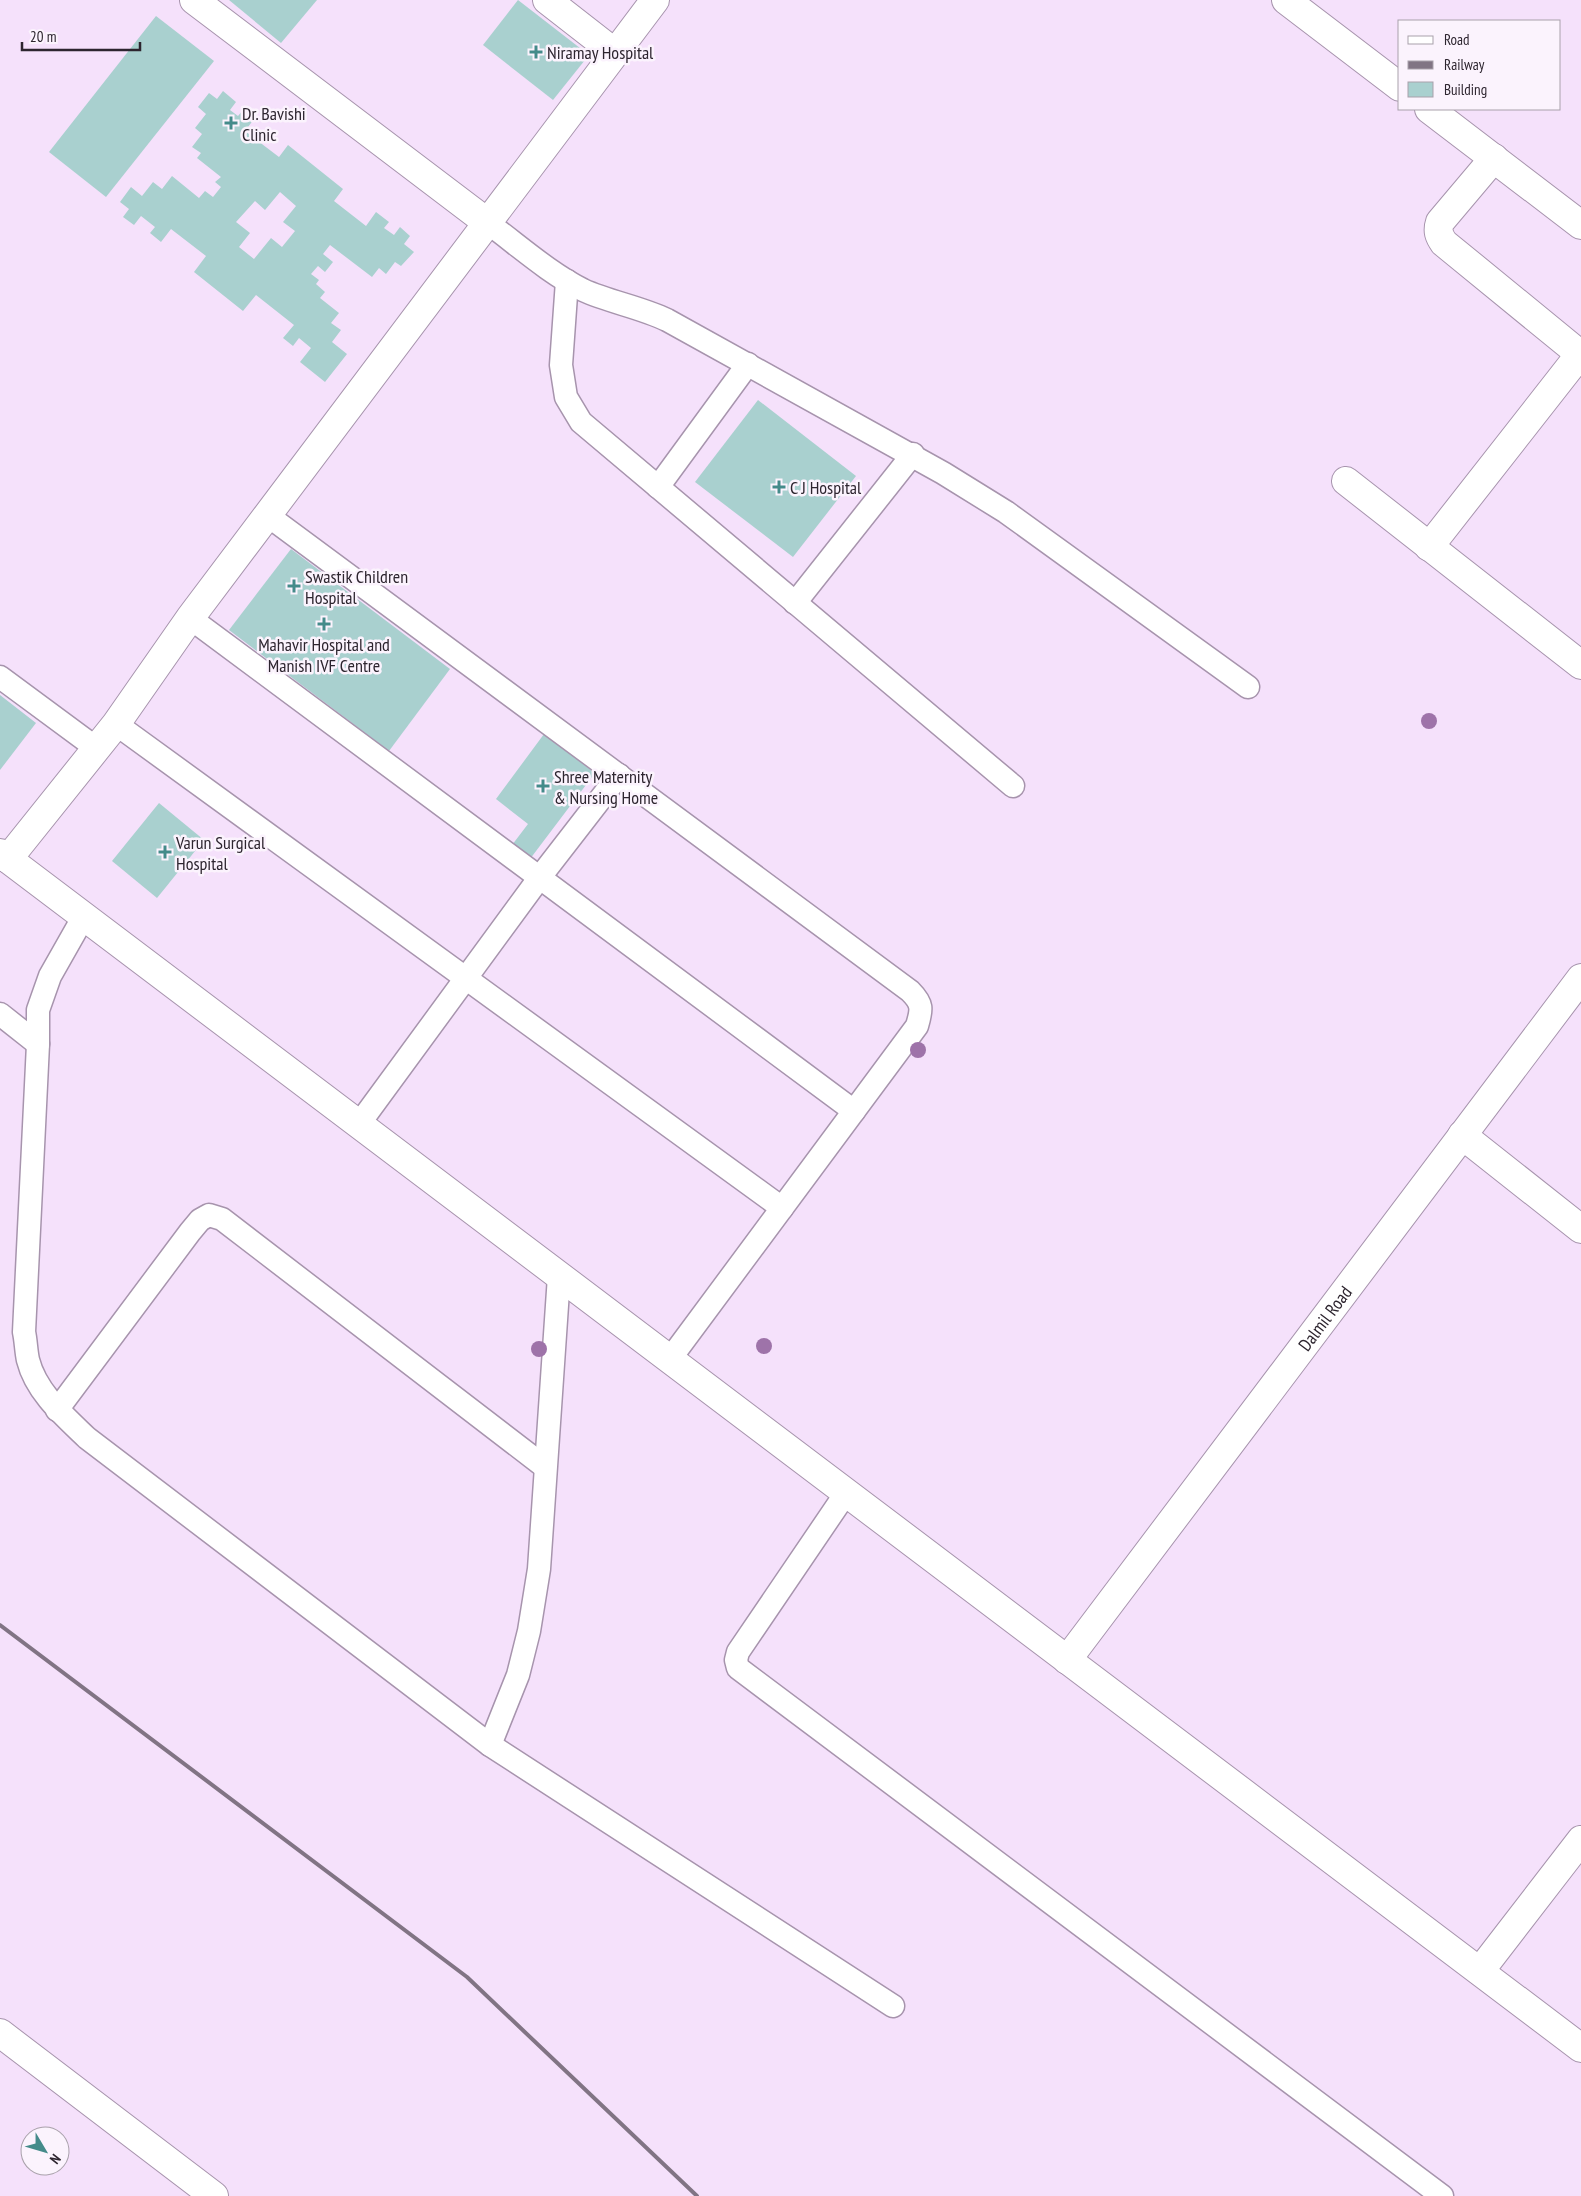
<svg xmlns="http://www.w3.org/2000/svg" width="1581" height="2196" font-family="'PT Sans Narrow',sans-serif">
  <style>
    .building { fill: #a9d0cf; fill-rule: evenodd }
    .lines { fill: none; stroke-linecap: round; stroke-linejoin: round }
    .lane-casing { stroke: #a794ad; stroke-width: 25 }
    .street-casing { stroke: #a794ad; stroke-width: 30 }
    .secondary-casing { stroke: #a794ad; stroke-width: 30 }
    .lane { stroke: #fff; stroke-width: 22 }
    .street { stroke: #fff; stroke-width: 28 }
    .secondary { stroke: #fff; stroke-width: 28 }
    .rail { stroke: #817484; stroke-width: 4 }
    .tree { fill: #9e73a9 }
    .poi-dot { fill: #448b8a; stroke: #fbf3fd; stroke-width: 2 }
    .labels { text-anchor: middle; dominant-baseline: central; stroke-width: 5; stroke-linejoin: round; paint-order: stroke }
    .poi-label { font-size: 18px; fill: #2d252f; stroke: #fbf3fd; text-anchor: start }
    .street-label { font-size: 18px; fill: #2d252f; stroke: #fbf3fd }
  </style>
  <rect width="100%" height="100%" fill="#f5e1fb"/>
  <!-- building -->
  <g class="building">
    <polygon points="229,0 317,0 281,43"/>
    <polygon points="518,0 589,55 553,100 483,45"/>
    <polygon points="156,16 214,61 106,197 49,152"/>
    <path d="M223 91 236 102 230 110 238 116 243 110 254 119 245 131 279 157 288 145 343 189 334 201 366 226 376 212 389 222 384 228 394 235 400 227 410 236 404 244 414 252 401 266 395 262 386 274 379 268 372 277 330 245 323 254 333 262 325 272 318 266 311 274 319 280 316 284 325 292 320 298 339 313 331 323 341 330 332 342 347 354 325 382 300 362 311 348 299 338 293 346 283 338 294 325 256 295 243 311 194 272 206 256 171 229 161 242 150 233 155 227 141 216 134 225 123 217 129 209 120 202 131 187 142 196 153 182 162 189 172 176 199 198 205 191 213 197 221 187 215 182 221 177 197 158 201 153 192 147 202 134 195 128 206 114 198 107 209 93 217 99ZM280 192 296 206 283 222 295 231 282 247 271 238 254 259 239 247 250 233 236 222 255 201 265 210Z"/>
    <polygon points="758,400 856,476 793,557 695,482"/>
    <polygon points="291,549 450,669 389,751 229,630"/>
    <polygon points="0,695 36,723 0,770"/>
    <polygon points="544,734 595,773 530,859 512,845 528,824 496,799"/>
    <polygon points="159,803 204,840 157,898 112,861"/>
  </g>
  <g class="lines">
    <defs>
      <g id="lane">
        <path d="M488 223C518 245 549 273 583 290 609 302 640 307 667 320L943 473 1006 512 1248 687"/>
        <polyline points="567,281 561,365 566,397 581,422 1013,786"/>
        <polyline points="658,487 748,364"/>
        <path d="M267 515 910 991C923 1004 922 1009 917 1026L670 1359"/>
        <polyline points="795,603 913,454"/>
        <polyline points="190,618 854,1111"/>
        <polyline points="0,677 96,748"/>
        <polyline points="116,724 782,1208"/>
        <path d="M84 916 50 976 38 1010V1044L24 1332C26 1341 26 1351 28 1360 36 1392 64 1416 87 1438L490 1745 893 2006"/>
        <polyline points="0,1014 38,1044"/>
        <polyline points="359,1124 540,877 619,775"/>
        <polyline points="57,1410 190,1232 200,1220 209,1215 222,1219 545,1467"/>
        <polyline points="846,1493 738,1652 736,1660 738,1668 1442,2196"/>
        <polyline points="490,1745 518,1675 529,1631 539,1569 559,1276"/>
      </g>
      <g id="street">
        <polyline points="194,0 488,223"/>
        <polyline points="547,0 615,53"/>
        <polyline points="1286,0 1400,87"/>
        <polyline points="1429,109 1581,225"/>
        <path d="M1494 158 1440 222C1437 231 1439 236 1444 243L1581 355"/>
        <polyline points="1346,481 1581,665"/>
        <polyline points="1429,547 1581,353"/>
        <polyline points="1462,1135 1581,1229"/>
        <polyline points="1480,1971 1581,1840"/>
      </g>
      <g id="secondary">
        <polyline points="0,853 1581,2048"/>
        <polyline points="8,859 116,724 190,618 655,0"/>
        <path id="s1" d="M1067 1660 1581 978"/>
        <polyline points="0,2033 214,2196"/>
      </g>
    </defs>
    <!-- lane casing -->
    <use href="#lane" class="lane-casing"/>
    <!-- street casing -->
    <use href="#street" class="street-casing"/>
    <!-- secondary casing -->
    <use href="#secondary" class="secondary-casing"/>
    <!-- lane -->
    <use href="#lane" class="lane"/>
    <!-- street -->
    <use href="#street" class="street"/>
    <!-- secondary -->
    <use href="#secondary" class="secondary"/>
    <!-- rail -->
    <polyline class="rail" points="0,1625 467,1977 697,2196"/>
  </g>
  <!-- trees -->
  <g class="tree">
    <circle cx="1429" cy="721" r="8"/>
    <circle cx="918" cy="1050" r="8"/>
    <circle cx="764" cy="1346" r="8"/>
    <circle cx="539" cy="1349" r="8"/>
  </g>
  <!-- markers -->
  <g class="poi-dot">
    <path d="M533.5 44.5h5v5h5v5h-5v5h-5v-5h-5v-5h5z"/>
    <path d="M228.5 115.5h5v5h5v5h-5v5h-5v-5h-5v-5h5z"/>
    <path d="M776.5 479.5h5v5h5v5h-5v5h-5v-5h-5v-5h5z"/>
    <path d="M291.5 578.5h5v5h5v5h-5v5h-5v-5h-5v-5h5z"/>
    <path d="M321.5 616.5h5v5h5v5h-5v5h-5v-5h-5v-5h5z"/>
    <path d="M540.5 778.5h5v5h5v5h-5v5h-5v-5h-5v-5h5z"/>
    <path d="M162.5 844.5h5v5h5v5h-5v5h-5v-5h-5v-5h5z"/>
  </g>
  <g class="labels">
    <!-- poi labels -->
    <g class="poi-label">
      <text x="547" y="52">Niramay Hospital</text>
      <text x="242" y="113">Dr. Bavishi<tspan x="242" dy="21">Clinic</tspan></text>
      <text x="790" y="487">C J Hospital</text>
      <text x="305" y="576">Swastik Children<tspan x="305" dy="21">Hospital</tspan></text>
      <text x="324" y="644" text-anchor="middle">Mahavir Hospital and<tspan x="324" dy="21">Manish IVF Centre</tspan></text>
      <text x="554" y="776">Shree Maternity<tspan x="554" dy="21">&amp; Nursing Home</tspan></text>
      <text x="176" y="842">Varun Surgical<tspan x="176" dy="21">Hospital</tspan></text>
    </g>
    <!-- street labels -->
    <g class="street-label">
      <text stroke="none"><textPath href="#s1" startOffset="428">Dalmil Road</textPath></text>
    </g>
  </g>
  <!-- legend -->
  <rect x="1398" y="20" width="162" height="90" fill="#fbf3fd" stroke="#a9a1ab"/>
  <rect x="1408" y="36" width="25" height="8" fill="#ffffff" stroke="#a9a1ab"/>
  <text x="1444" y="45" font-size="15" fill="#2d252f">Road</text>
  <rect x="1408" y="61" width="25" height="8" fill="#817484" stroke="#a9a1ab"/>
  <text x="1444" y="70" font-size="15" fill="#2d252f">Railway</text>
  <rect x="1408" y="82" width="25" height="15" fill="#a9d0cf" stroke="#a9a1ab"/>
  <text x="1444" y="95" font-size="15" fill="#2d252f">Building</text>
  <!-- north arrow -->
  <g transform="translate(45 2151) rotate(128)"><circle r="24" fill="#fbf3fd" stroke="#a9a1ab"/>
  <path d="M0-4L9 19L0 12L-9 19Z" fill="#448b8a"/>
  <text y="-8" font-size="14" font-weight="bold" text-anchor="middle" fill="#2d252f">N</text>
  </g>
  <!-- scale -->
  <path d="M22 42v8h118v-8" fill="none" stroke="#2d252f" stroke-width="2.5"/>
  <text x="30" y="42" font-size="15" fill="#2d252f" stroke="#fbf3fd" stroke-width="4" paint-order="stroke">20 m</text>
</svg>
